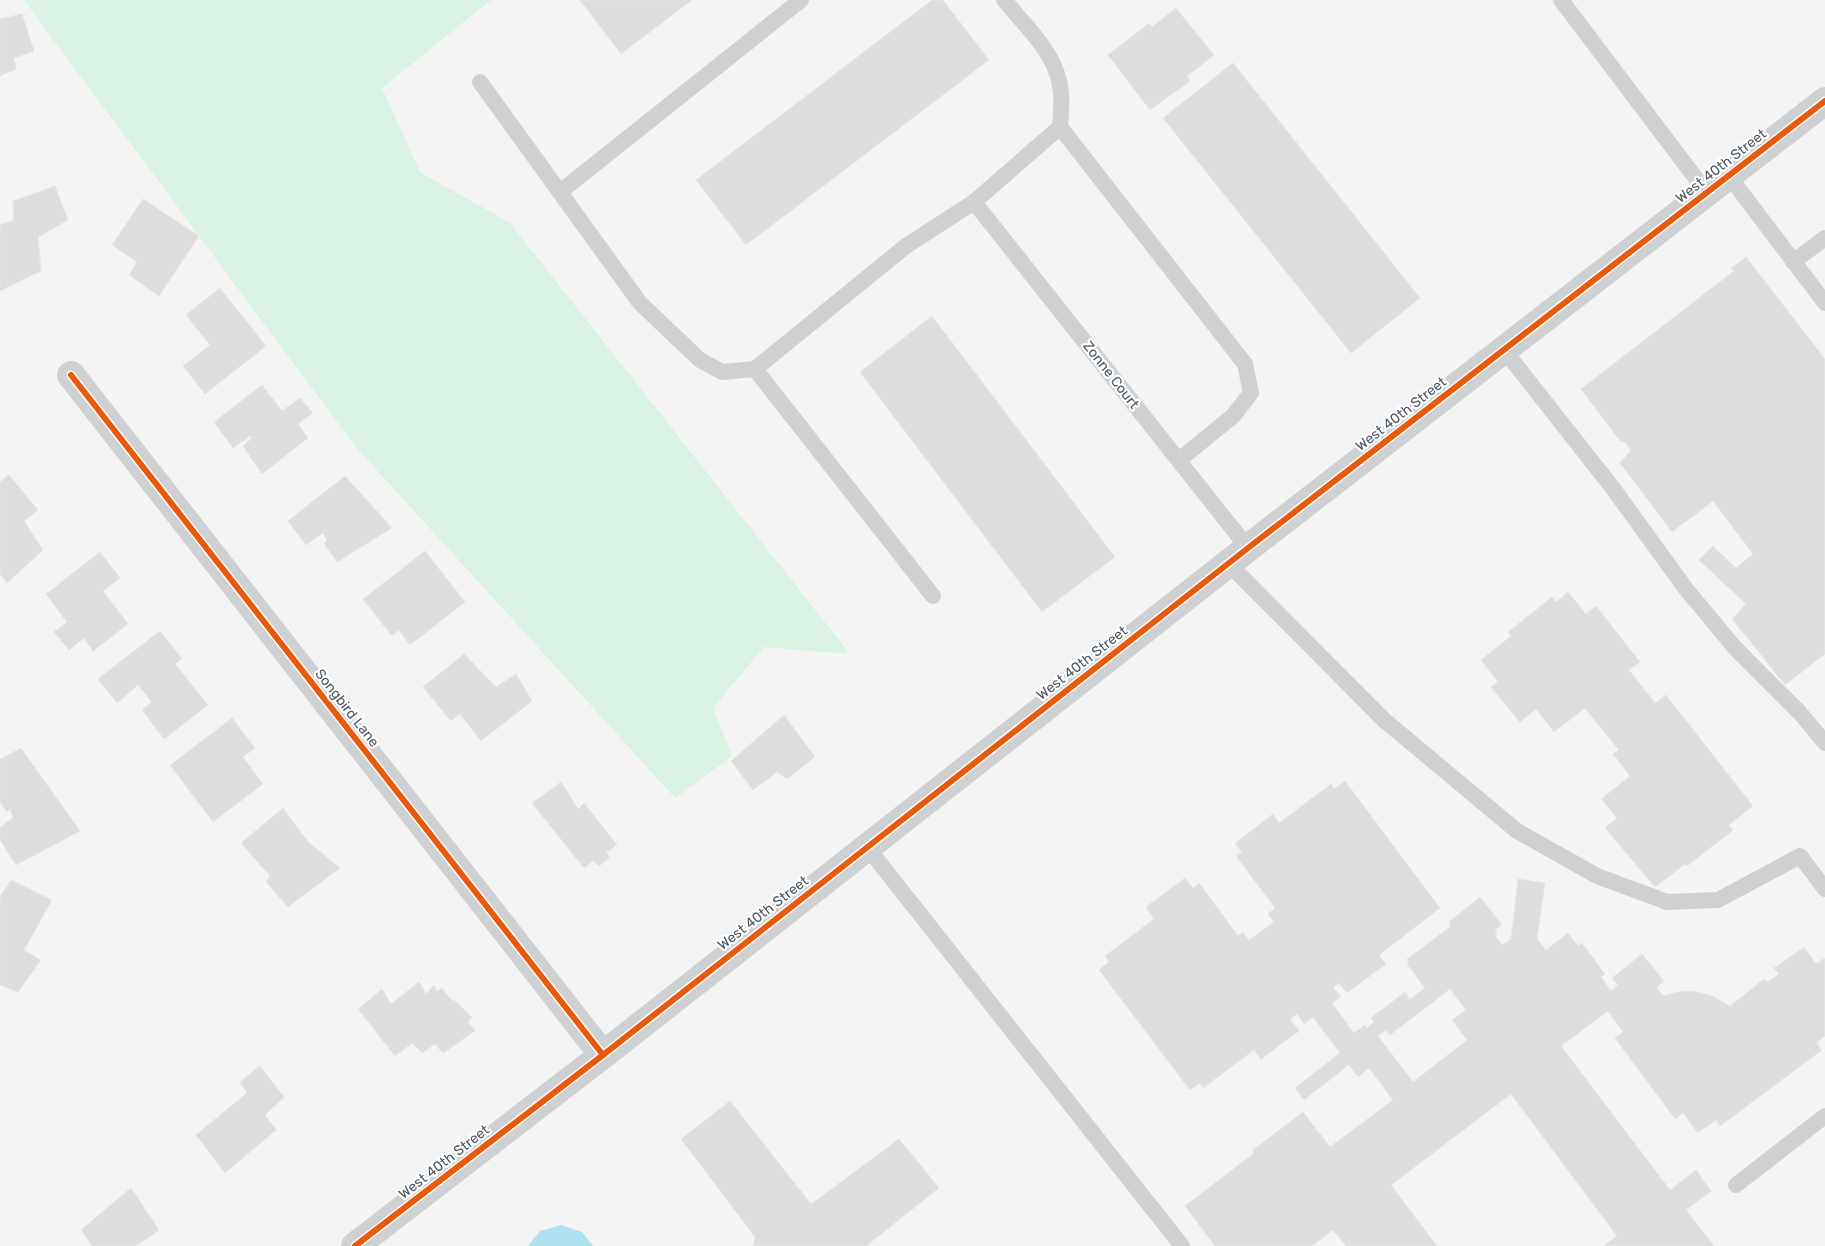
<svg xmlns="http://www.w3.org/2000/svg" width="1825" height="1246" font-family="Rubik,sans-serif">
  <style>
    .green { fill: #d9f2e3 }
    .water { fill: #aee2f0 }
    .building { fill: #ddddde; stroke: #e5e6e7; fill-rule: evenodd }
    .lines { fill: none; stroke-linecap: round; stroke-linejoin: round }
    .service { stroke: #ced0d2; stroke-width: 16 }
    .minor { stroke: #ced0d2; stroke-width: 28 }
    .tertiary { stroke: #ced0d2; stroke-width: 28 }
    .cycleway-casing { stroke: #fff; stroke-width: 9 }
    .cycleway { stroke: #e8590c; stroke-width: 6 }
    .labels { text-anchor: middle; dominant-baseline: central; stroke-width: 4.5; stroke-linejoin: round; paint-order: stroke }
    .street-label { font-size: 14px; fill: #4a5661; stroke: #fff }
  </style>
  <rect width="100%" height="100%" fill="#f4f4f4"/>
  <!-- green -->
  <polygon class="green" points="24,0 491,0 382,88 420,172 510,223 850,654 764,647 713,708 732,756 675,798 354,445"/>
  <!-- water -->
  <polygon class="water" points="561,1225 582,1232 593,1246 528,1246 540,1231"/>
  <!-- building -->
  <g class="building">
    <polygon points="580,0 692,0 621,54"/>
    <polygon points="932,0 943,0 989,60 746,245 696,180"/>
    <polygon points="1176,8 1214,55 1187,76 1190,81 1150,110 1108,55 1149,23 1152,27"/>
    <polygon points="22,14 34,51 14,58 16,69 0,76 0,19"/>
    <polygon points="1233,63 1420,298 1351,353 1163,118"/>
    <polygon points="55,186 68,220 38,237 41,271 0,291 0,225 14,220 13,201"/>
    <polygon points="143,199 199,236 159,296 129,275 137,262 112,245"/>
    <polygon points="1746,257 1825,359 1825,654 1785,685 1732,619 1746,604 1699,560 1713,546 1736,568 1753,554 1713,501 1672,532 1620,463 1631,450 1624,441 1621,442 1581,389 1734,271 1731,268"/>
    <polygon points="220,288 266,346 205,394 183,366 210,345 186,315"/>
    <polygon points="932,316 1115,557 1042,612 860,372"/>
    <polygon points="262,385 282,411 300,398 313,413 298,424 308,438 262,474 243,446 252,438 250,436 233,448 214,422"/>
    <polygon points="9,475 38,510 24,521 43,550 7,583 0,574 0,482"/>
    <polygon points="345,476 392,528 337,562 324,543 327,540 323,533 306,545 288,521"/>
    <polygon points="425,551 465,602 410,645 399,630 392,636 363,599"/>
    <polygon points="100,552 120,578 103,591 128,624 93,651 84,638 69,650 54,632 67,622 46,594"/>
    <polygon points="1568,592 1586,614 1596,606 1640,662 1629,670 1655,703 1666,695 1753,806 1729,825 1733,830 1687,866 1685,864 1655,887 1605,828 1617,818 1601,799 1630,776 1613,754 1619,750 1585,708 1554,732 1536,709 1520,722 1491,687 1498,682 1481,660 1511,636 1508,632 1552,597 1556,602"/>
    <polygon points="160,631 182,659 175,664 208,705 164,739 142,710 152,702 138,685 117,703 98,679"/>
    <polygon points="464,654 496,687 516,674 532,701 481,741 460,714 451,721 423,687"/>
    <polygon points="784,715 815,757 787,779 777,772 753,790 731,761"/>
    <polygon points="232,718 255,748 243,757 263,784 213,822 170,765"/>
    <polygon points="21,748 80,831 16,865 0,840 0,827 13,818 10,809 7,812 0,802 0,759"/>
    <path d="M1345 781 1440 908 1379 955 1386 964 1347 993 1339 983 1333 987 1341 997 1332 1003 1354 1033 1365 1025 1367 1028 1374 1022 1371 1018 1405 992 1410 999 1425 988 1407 964 1409 962 1407 959 1450 927 1449 922 1480 897 1502 925 1496 929V937L1502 945 1511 939 1518 879 1545 883 1537 939 1546 950 1568 933 1578 946 1582 943 1605 974 1601 977 1611 991 1618 985 1612 978 1642 954 1664 981 1656 987 1663 996 1677 992 1693 991 1712 996 1730 1006 1764 979 1768 982 1779 974 1774 968 1804 947 1816 964 1825 958V1036L1816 1043 1822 1050 1720 1126 1716 1120 1698 1133 1683 1113 1675 1119 1615 1038 1623 1032 1608 1011 1561 1046 1670 1190 1696 1170 1711 1191 1686 1210 1714 1246H1603L1617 1236 1511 1094 1391 1185 1437 1246H1346L1333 1230 1312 1246H1215L1185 1206 1253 1154V1150L1303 1112 1330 1147 1393 1100 1369 1068 1358 1077 1349 1065 1304 1100 1295 1088 1340 1053 1313 1017 1304 1024 1297 1014 1290 1019 1299 1031 1261 1059 1254 1050 1203 1088 1200 1083 1190 1090 1099 970 1109 962 1105 956 1154 919 1146 907 1185 878 1193 888 1199 883 1238 936 1243 932 1249 940 1274 922 1268 914 1275 908 1236 856 1242 852 1235 843 1273 814 1279 823 1331 784 1334 789ZM1450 989 1466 1010 1452 1020 1467 1040 1413 1082 1378 1036 1386 1030 1390 1035Z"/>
    <polygon points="561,782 578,809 584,803 617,845 606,852 610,858 599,866 593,861 584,868 532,803"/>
    <polygon points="283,808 308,842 340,868 288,907 266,882 270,876 241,843"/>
    <polygon points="11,880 52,900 24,950 41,960 18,992 0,985 0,897"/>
    <polygon points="419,982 426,994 434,985 437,991 442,988 451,1000 454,1000 472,1017 468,1022 475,1031 443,1053 435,1044 422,1053 412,1043 395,1056 358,1009 382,989 391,1004"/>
    <polygon points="260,1066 284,1097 265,1115 276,1130 225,1173 196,1135 247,1093 240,1082"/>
    <polygon points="730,1101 811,1204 899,1139 939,1188 866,1246 753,1246 755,1237 681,1139"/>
    <polygon points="131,1188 159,1230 136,1246 92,1246 81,1230"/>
  </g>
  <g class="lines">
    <!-- service -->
    <g class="service">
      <polyline points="1561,0 1707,193"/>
      <path d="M480 82 640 303 700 360 722 372 755 369 906 246 974 202 1060 127C1061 111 1063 93 1058 77 1050 48 1023 23 1004 0"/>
      <polyline points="1060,127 1245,364 1251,393 1233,416 1179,460"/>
      <polyline points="1729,176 1825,303"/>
      <polyline points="560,192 801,0"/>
      <polyline points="974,202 1248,548"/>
      <polyline points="1793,262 1825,238"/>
      <polyline points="1504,350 1612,487 1686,589 1736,649 1800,713 1825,743"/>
      <polyline points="755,369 933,596"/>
      <polyline points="1229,564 1384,720 1517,831 1597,876 1667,902 1718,900 1800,856 1825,889"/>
      <polyline points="867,847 1182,1246"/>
      <polyline points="1736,1185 1825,1116"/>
    </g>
    <!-- minor -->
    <polyline class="minor" points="71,375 603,1055"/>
    <!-- tertiary -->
    <polyline class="tertiary" points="355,1246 603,1055 1248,548 1825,101"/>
    <defs>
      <g id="cycleway">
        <polyline points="71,375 603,1055"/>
        <polyline points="355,1246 603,1055 1248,548 1825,101"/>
      </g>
    </defs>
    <!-- cycleway casing -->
    <use href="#cycleway" class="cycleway-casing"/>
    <!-- cycleway -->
    <use href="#cycleway" class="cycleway"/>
  </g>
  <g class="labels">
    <!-- street labels -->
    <g class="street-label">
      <text transform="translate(1721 166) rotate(-38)">West 40th Street</text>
      <text transform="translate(1111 375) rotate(52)">Zonne Court</text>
      <text transform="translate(1401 414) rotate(-38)">West 40th Street</text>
      <text transform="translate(1082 663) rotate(-38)">West 40th Street</text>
      <text transform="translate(347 708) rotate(52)">Songbird Lane</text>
      <text transform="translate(763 913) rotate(-38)">West 40th Street</text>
      <text transform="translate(444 1162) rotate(-38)">West 40th Street</text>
    </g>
  </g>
</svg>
